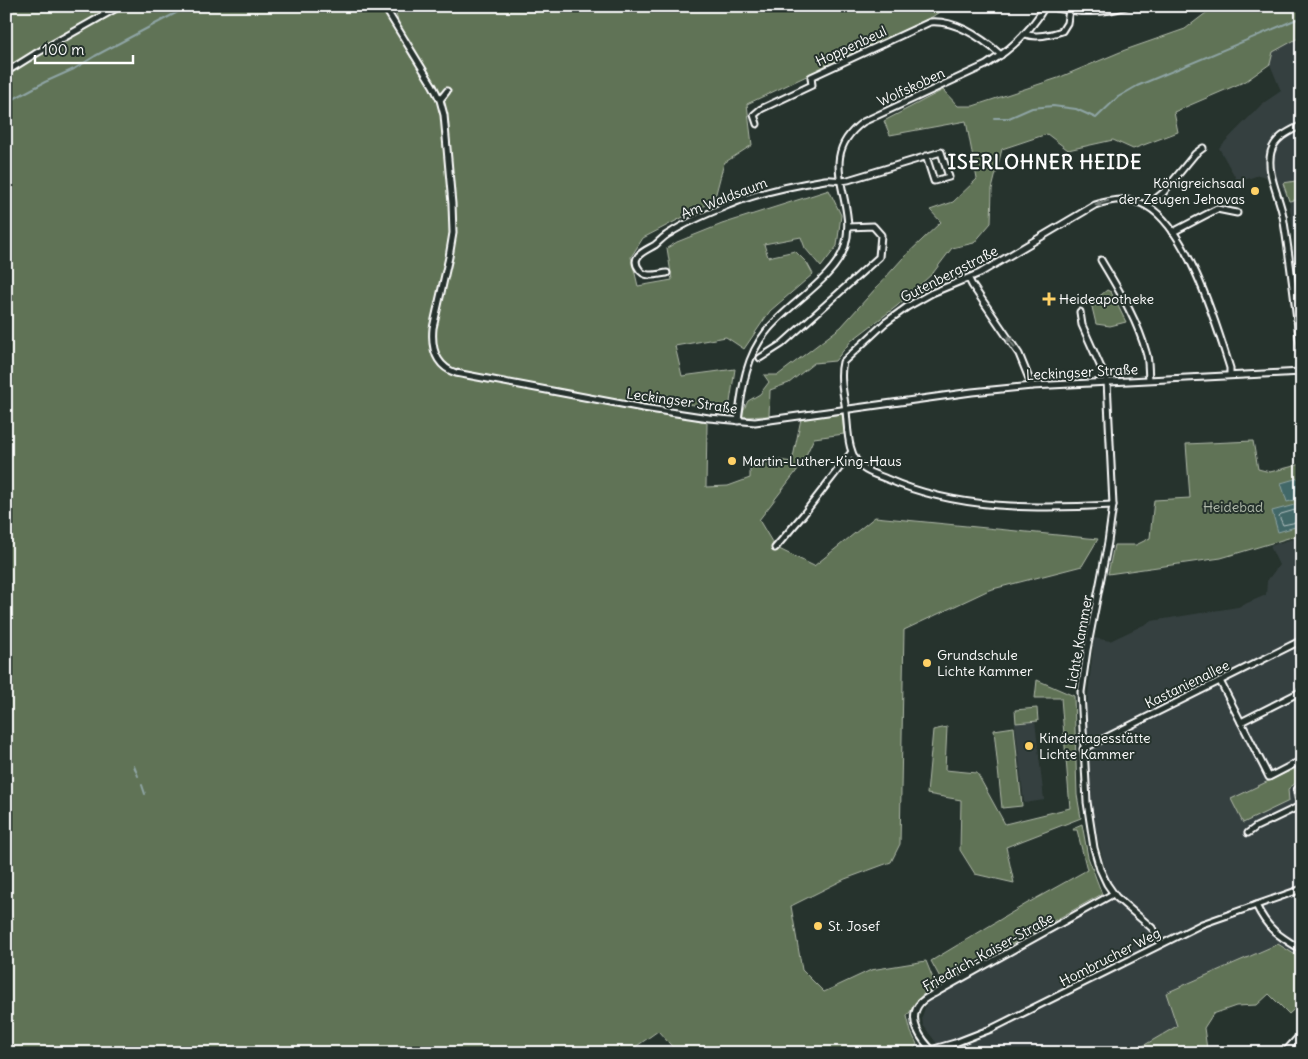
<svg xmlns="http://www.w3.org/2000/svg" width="1308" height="1059" font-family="Delius,sans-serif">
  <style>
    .built { fill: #364141 }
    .green { fill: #607356; stroke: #b0b9aa }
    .water { fill: #426767; stroke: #8ea4a4 }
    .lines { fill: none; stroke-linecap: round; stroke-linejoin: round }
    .shore { stroke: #b3c2c2; stroke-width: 1 }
    .stream { stroke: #8ea4a4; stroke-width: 2 }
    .street-casing { stroke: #fff; stroke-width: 9 }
    .street { stroke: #26332d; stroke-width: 5 }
    .oneway { fill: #727a76 }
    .poi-dot { fill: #ffd166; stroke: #26332d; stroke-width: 2 }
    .labels { text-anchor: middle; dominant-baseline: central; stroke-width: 4; stroke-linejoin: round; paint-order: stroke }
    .street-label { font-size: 14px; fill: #fff; stroke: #26332d }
    .poi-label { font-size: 14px; fill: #fff; stroke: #26332d; text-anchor: start }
    .park-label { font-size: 14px; fill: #b0b9aa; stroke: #26332d }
    .district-label { font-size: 19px; font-weight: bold; letter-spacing: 1px; fill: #fff; stroke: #26332d }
  </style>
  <rect width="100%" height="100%" fill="#26332d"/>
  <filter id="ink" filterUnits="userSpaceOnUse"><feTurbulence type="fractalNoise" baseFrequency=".02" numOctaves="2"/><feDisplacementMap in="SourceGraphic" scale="10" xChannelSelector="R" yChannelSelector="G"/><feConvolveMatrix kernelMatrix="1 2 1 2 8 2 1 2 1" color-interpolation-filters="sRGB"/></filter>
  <g filter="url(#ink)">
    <!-- built -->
    <g class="built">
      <polygon points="1302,36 1302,299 1289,201 1278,181 1259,175 1238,182 1219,148 1262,104 1281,91 1270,64 1273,52"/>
      <polygon points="1302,536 1302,959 1278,944 1166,993 1177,1026 1131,1053 944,1053 923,1025 922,1017 927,1002 939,988 1018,944 1091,910 1116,889 1108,879 1088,802 1088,755 1085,725 1094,638 1110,641 1152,621 1238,607 1266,595 1267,581 1279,565 1270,546"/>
      <polygon points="1035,721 1044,800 1024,803 1015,723"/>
    </g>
    <!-- green -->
    <g class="green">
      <polygon points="6,6 381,6 411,58 393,6 948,6 932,17 747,104 752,145 724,163 714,201 643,238 631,257 638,286 672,280 667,248 677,242 722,224 829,190 841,215 837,246 821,267 805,248 801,237 764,244 768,257 795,251 807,263 813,274 770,311 744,349 726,337 675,346 682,376 735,369 729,409 653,400 654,407 707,423 706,487 728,486 750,478 750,467 763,465 766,458 792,462 801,419 842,413 844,434 814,438 802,464 759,520 775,547 814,566 875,517 1098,539 1082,566 989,590 904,630 900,844 891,862 845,879 791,906 802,970 824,992 871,970 926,961 936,986 921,996 907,1016 911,1032 917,1044 911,1053 678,1053 658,1031 627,1053 6,1053"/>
      <polygon points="1215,6 1302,6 1302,36 1273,52 1270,64 1246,81 1174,112 1178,132 1133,149 1113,140 1068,150 1047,134 1002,149 992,189 991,223 974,243 952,248 933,273 897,306 851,341 835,361 814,363 789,383 770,390 769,416 740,417 748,401 760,394 769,382 764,375 778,375 841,327 903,258 941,222 930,210 953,202 977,179 966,121 890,135 884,121 943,90 958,106 973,106 1058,78 1125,50 1185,29"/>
      <polygon points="1302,180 1302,199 1289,201 1283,183"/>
      <polygon points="1107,290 1111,292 1126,322 1110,326 1096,324 1091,303"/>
      <polygon points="1253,441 1258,469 1270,472 1302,464 1302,534 1221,558 1108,574 1114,545 1136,545 1150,538 1154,500 1190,498 1186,444"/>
      <polygon points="1037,680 1074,696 1077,795 1081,818 1006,847 1014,883 975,874 960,850 961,800 927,794 933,730 947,727 945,770 977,773 1005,824 1070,808 1061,698 1035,698"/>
      <polygon points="1037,708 1038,721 1016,723 1015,710"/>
      <polygon points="1014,727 1022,806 1002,808 994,730"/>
      <polygon points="1302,765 1302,778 1288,789 1289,801 1243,823 1231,799"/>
      <polygon points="1082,824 1088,857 1102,894 943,983 931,961 1026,904 1087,870 1077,830 1073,830 1075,827"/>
      <polygon points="1278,944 1302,959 1302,1002 1289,1014 1269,994 1257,1005 1236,1006 1213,1014 1204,1028 1207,1049 1204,1053 1131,1053 1177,1026 1166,993"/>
    </g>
    <!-- water -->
    <g class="water">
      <polygon points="1302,477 1302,498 1287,502 1281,483"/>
      <polygon points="1302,503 1302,525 1278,532 1272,511"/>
    </g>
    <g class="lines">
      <!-- shore -->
      <polyline class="shore" points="1302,508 1281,514 1279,516 1283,525 1302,521"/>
      <!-- stream -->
      <g class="stream">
        <polyline points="6,103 45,82 74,69 95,56 189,6"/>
        <polyline points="994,118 1009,118 1032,108 1053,106 1076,109 1096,118 1118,97 1137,86 1302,17"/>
        <polyline points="134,766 138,776"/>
        <polyline points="142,785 145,794"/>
      </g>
      <defs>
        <g id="street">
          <path d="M384 6 433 86 440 100 444 115 452 204 453 233 449 257 433 328C431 349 436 366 456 373L643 408 709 418 755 422 972 392 1032 386 1302 372"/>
          <path d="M1048 6C1073 12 1101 15 1126 6"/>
          <path d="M1025 34C1035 38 1051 35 1062 31L1067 23 1069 10"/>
          <polyline points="6,72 35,54 120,6"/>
          <polyline points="440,100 447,91"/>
          <path d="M757 124 754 115 761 109 812 85 811 77 930 22C956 20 983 39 1001 55"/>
          <path d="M1302 125C1290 131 1275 137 1271 152 1266 173 1279 195 1283 216 1291 264 1296 313 1302 361"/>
          <polyline points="1147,206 1163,193 1195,154 1203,148"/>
          <polyline points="1173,232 1217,209 1237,213"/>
          <path d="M1101 260C1118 289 1137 319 1146 352 1149 360 1148 370 1149 379"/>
          <path d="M667 273C658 274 645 279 639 269 629 256 647 250 655 245 660 241 664 236 670 233 690 220 714 211 736 202 764 191 795 185 825 180 833 179 840 182 848 180L941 152 949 177 934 181 926 156"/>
          <polyline points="969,279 972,285 1019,354 1032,386"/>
          <polyline points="1080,312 1082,325 1107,381 1113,505 1108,542 1087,650 1081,692 1087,802 1094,848 1100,869 1107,884 1116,897 1152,928 1161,944"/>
          <polyline points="760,358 782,344 879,257 881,235 873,226 848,227"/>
          <path d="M738 421C742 390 745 358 766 332 787 304 835 279 845 246 859 200 813 159 863 122L986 65C1010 50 1031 32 1045 6"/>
          <path d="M1113 505C1037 509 957 510 887 479 880 476 869 473 863 468 847 456 848 429 846 411 844 395 839 378 843 362L885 323 907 307 932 293 980 273 1095 205C1113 199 1129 197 1147 206 1188 229 1216 324 1230 368V375"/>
          <polyline points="775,548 803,515 851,453"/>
          <polyline points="1220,681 1269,777 1302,760"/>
          <polyline points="1241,722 1302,691"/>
          <polyline points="1083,749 1302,640"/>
          <polyline points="1302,785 1297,790 1298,797 1302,800"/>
          <polyline points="1248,833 1256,827 1302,805"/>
          <path d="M1256 905C1268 930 1279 936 1302 950"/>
          <polyline points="920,1053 955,1043 991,1029 1202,924 1302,889"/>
          <path d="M935 1053C922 1041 905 1019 921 1002 925 998 932 995 937 992L1113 894"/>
          <polyline points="1284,1053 1302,1033"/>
        </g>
      </defs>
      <!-- street casing -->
      <use href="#street" class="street-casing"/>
      <!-- street -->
      <use href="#street" class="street"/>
    </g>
    <!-- one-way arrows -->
    <defs><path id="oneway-solid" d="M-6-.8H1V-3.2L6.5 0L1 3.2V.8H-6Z" transform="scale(1.25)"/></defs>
    <g class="oneway">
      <use href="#oneway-solid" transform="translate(1102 203) rotate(161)"/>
      <use href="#oneway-solid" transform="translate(1011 342) rotate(-125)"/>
    </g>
  </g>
  <!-- markers -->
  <g class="poi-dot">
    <circle cx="1255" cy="191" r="5"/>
    <path d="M1046.5 291.5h5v5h5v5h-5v5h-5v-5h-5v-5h5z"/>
    <circle cx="732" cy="461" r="5"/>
    <circle cx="927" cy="663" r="5"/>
    <circle cx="1029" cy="746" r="5"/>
    <circle cx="818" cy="926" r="5"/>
  </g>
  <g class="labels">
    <!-- street labels -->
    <g class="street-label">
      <text transform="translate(851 46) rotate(-25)">Hoppenbeul</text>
      <text transform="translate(911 87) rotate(-25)">Wolfskoben</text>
      <text transform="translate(724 198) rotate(-21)">Am Waldsaum</text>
      <text transform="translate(949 274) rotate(-27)">Gutenbergstraße</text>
      <text transform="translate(1082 372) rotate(-3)">Leckingser Straße</text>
      <text transform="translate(682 401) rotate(8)">Leckingser Straße</text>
      <text transform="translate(1079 642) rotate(-80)">Lichte Kammer</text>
      <text transform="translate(1187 684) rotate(-26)">Kastanienallee</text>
      <text transform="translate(988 952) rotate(-29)">Friedrich-Kaiser-Straße</text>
      <text transform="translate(1110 957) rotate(-27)">Hombrucher Weg</text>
    </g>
    <!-- poi labels -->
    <g class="poi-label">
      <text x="1245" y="183" text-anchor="end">Königreichsaal<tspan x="1245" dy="16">der Zeugen Jehovas</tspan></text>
      <text x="1059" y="299">Heideapotheke</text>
      <text x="742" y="461">Martin-Luther-King-Haus</text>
      <text x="937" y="655">Grundschule<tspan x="937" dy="16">Lichte Kammer</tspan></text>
      <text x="1039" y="738">Kindertagesstätte<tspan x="1039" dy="16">Lichte Kammer</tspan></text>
      <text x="828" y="926">St. Josef</text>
    </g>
    <!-- park labels -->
    <g class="park-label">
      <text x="1233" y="507">Heidebad</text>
    </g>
    <!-- district labels -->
    <g class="district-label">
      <text x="1045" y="162">ISERLOHNER HEIDE</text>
    </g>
  </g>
  <!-- margin -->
  <rect width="1308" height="1059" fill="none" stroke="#26332d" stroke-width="25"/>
  <rect x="12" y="12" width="1283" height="1034" fill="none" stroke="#fff" stroke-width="2" filter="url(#ink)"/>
  <!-- scale -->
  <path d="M35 55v8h98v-8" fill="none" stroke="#ffffff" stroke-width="2.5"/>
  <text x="42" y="55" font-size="15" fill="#ffffff" stroke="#26332d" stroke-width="4" paint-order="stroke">100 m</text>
</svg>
